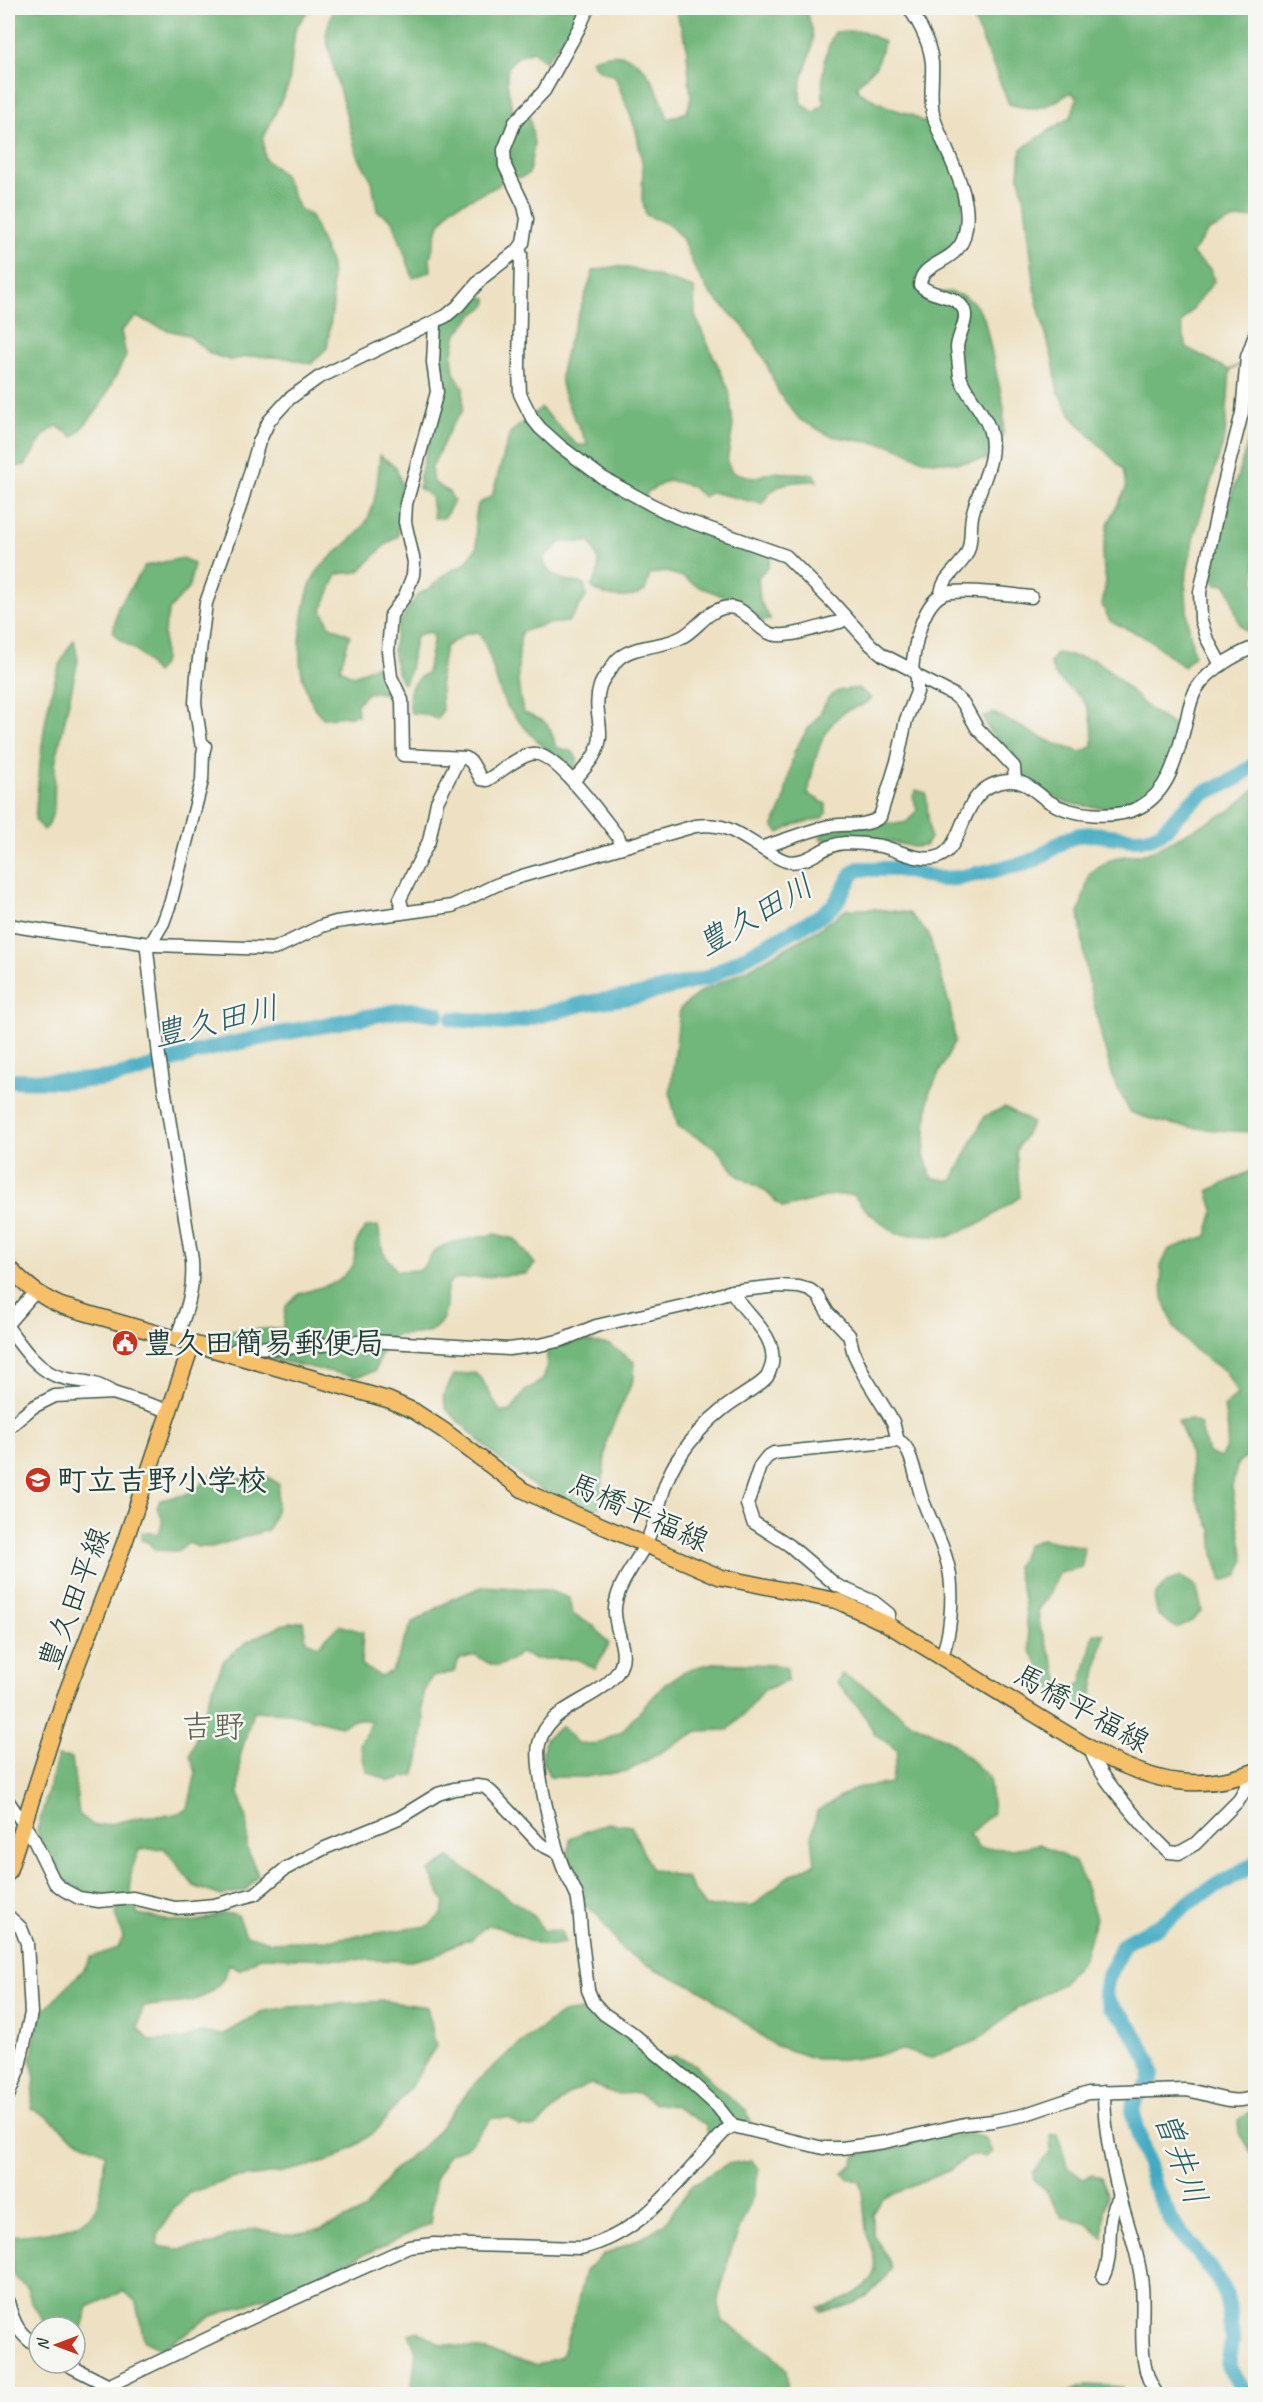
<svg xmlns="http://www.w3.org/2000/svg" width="1263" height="2402" font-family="Caveat,'Klee One',sans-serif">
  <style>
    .forest { fill: #71b67a; stroke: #487a57; stroke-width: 1.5 }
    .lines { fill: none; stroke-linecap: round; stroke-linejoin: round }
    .river { stroke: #42abc2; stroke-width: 16 }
    .minor-casing { stroke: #3e5649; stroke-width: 15 }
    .major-casing { stroke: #3e5649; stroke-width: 18 }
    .minor { stroke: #fff; stroke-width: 12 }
    .major { stroke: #f6c06b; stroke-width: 15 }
    .labels { text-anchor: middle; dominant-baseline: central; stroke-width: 5; stroke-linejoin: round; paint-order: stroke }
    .poi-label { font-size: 30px; font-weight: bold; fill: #1f3d34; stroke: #f6f6f2; text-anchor: start }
    .street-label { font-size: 30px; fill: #1f3d34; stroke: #f6f6f2 }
    .water-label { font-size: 32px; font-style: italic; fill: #2a5e5f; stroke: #f6f6f2 }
    .neighbourhood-label { font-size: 32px; fill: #5d614f; stroke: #f6f6f2 }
  </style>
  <rect width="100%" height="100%" fill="#f6f6f2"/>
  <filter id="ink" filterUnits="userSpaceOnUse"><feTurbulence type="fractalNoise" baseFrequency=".0167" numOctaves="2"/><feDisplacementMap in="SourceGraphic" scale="12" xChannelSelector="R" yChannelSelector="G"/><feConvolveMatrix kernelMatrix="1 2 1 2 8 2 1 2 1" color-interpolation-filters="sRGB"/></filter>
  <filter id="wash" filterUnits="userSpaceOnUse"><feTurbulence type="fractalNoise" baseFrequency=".008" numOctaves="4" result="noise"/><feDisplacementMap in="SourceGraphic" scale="24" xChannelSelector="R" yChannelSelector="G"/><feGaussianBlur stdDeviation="1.35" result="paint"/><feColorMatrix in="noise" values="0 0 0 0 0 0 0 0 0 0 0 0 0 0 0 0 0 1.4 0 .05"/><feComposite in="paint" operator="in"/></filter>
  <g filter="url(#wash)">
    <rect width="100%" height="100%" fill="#eee1c3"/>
    <!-- forest -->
    <g class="forest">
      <polygon points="8,8 310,8 295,29 289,84 263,139 265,159 284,175 298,207 311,216 331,265 333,305 327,348 311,364 287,358 254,356 230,360 211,354 188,335 167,330 136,317 121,331 126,356 99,408 74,437 57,426 44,435 25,465 8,468"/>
      <path d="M333 8H583L581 15 545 62 533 51C496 61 508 81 512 110L530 118 534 144 529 174 519 178 510 173 498 186 451 208 438 227 430 258 431 271 413 278 393 221 377 211 372 181 357 155 332 62 326 34Z"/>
      <path d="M675 8H804C828 52 794 67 801 103L814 112 824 104C820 82 824 51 835 32L863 31 884 42 876 66 857 85 858 92 890 108 912 115 937 130 965 188 959 239 952 249 919 273 927 293 950 292 963 296 973 302 984 318 1004 407 1003 434 997 452 989 459 957 463 923 460 893 446 831 436 800 420 779 393 764 358 743 326 709 292 696 271 682 238 668 224 646 215 642 199 643 167 636 130 615 76 597 69 591 60C639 39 655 81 668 119L687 112 691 98 686 43Z"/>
      <path d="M969 8H1255V217L1232 220 1207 232 1192 254 1211 270 1214 281 1181 324 1187 348 1229 370 1254 358 1255 354V383L1254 358 1230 370 1225 437 1194 536 1185 582 1188 622 1194 655 1184 667 1147 638 1110 621 1102 605 1106 581 1102 558 1108 524 1126 488 1123 469 1073 418 1058 392 1053 361 1036 298 1025 203 1019 177 1021 149 1071 117 1077 98 1071 92C1046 108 1039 112 1009 104Z"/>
      <path d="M617 266 642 271 694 288 695 316 729 390 733 426 727 462 732 472 754 478 771 472 814 474 817 481C792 482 776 479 762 504L711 492 704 497 691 486 669 480 647 492 644 505 772 555 768 567 758 577 760 601 771 620 761 621 744 604 697 586 683 577 666 572 650 574 645 591C628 600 607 599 591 587 602 570 600 559 590 542H562L544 557C544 578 567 581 585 584L586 597 568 622 547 624 521 632C518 660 515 686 524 713 548 721 549 723 556 747L573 752 578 761 572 770 562 765C544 746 522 728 507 706 494 685 492 648 477 632L465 634 445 647 440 676 442 711 437 719 424 714 411 713C407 695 409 681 427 673L434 636 429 632 417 635C410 650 414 673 403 684L397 672 393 649 398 625 418 594 429 589 445 574 465 564 477 547 475 520 478 504 492 496 510 433 541 408 577 445H588C581 430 562 398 561 382 559 357 586 299 593 271Z"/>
      <polygon points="476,295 487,298 487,305 472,316 457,333 452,356 454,373 463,387 463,410 451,427 431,469 433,482 449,492 454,501 444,518 434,518 431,497 419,488 420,476 429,440 446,393 438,369 438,337 443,324"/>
      <path d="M1255 388V635C1231 630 1238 599 1225 584L1216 585 1211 573 1223 521 1254 424Z"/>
      <path d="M380 455 396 467 402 486 398 536 383 547 359 572 337 574 322 610 330 626 350 635 340 669 354 676 383 662 389 679 388 694 376 692 367 693 357 704 358 715 323 718C311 706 304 686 301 669 297 648 304 593 315 575 330 552 357 541 368 518 377 500 378 475 380 455Z"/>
      <path d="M183 558 194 564 189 588 169 610 164 632V661L156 673C150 667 142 654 136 650 127 644 120 641 113 632L118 607 145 566Z"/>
      <path d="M74 640 78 660 55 765 54 810 48 826 44 830 35 820C39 773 44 676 74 640Z"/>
      <path d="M1056 653 1095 660 1109 670 1148 708 1176 727C1173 747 1171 771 1156 787 1135 810 1098 810 1069 803 1053 798 1036 785 1021 776L1016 758 990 732 983 717 993 713 1053 743 1081 752 1093 746C1093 729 1093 710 1080 697 1066 682 1058 686 1050 663Z"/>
      <path d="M858 688 871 698C859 711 853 705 843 713 819 731 813 766 808 794L826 804V814L823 818 794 825 779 833 773 826 783 804 794 752 807 730 819 716 828 698 838 691Z"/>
      <path d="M1255 789V1132C1212 1131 1171 1128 1130 1112L1114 1081 1102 1039 1086 968 1079 912 1090 873 1113 858 1148 853 1231 810Z"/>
      <polygon points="916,790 926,793 930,838 925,846 913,847 878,839 854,838 829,841 820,838 824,831 883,822 896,824 907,822 917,810 913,796"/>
      <polygon points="847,909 875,909 909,913 929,935 950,1007 955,1041 929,1093 924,1155 932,1178 952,1181 985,1116 1005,1107 1032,1123 1016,1151 1020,1197 983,1222 948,1237 897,1234 869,1213 853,1195 833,1195 783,1208 764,1190 738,1176 714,1146 678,1127 670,1095 680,1009 700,992 746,970 813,933"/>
      <path d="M1255 1169V1454L1238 1462 1232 1487 1244 1560 1238 1576 1222 1581 1214 1555 1212 1530 1197 1500 1188 1445 1178 1421 1190 1419 1200 1424 1208 1453 1220 1458C1233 1441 1227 1427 1224 1407L1237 1394 1226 1372 1192 1348 1174 1327 1163 1298 1161 1266 1169 1249 1207 1236 1214 1210 1208 1191Z"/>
      <path d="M378 1226 383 1252 397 1271 421 1270 435 1250 450 1243 495 1234 515 1239 535 1264 526 1274 452 1279C444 1290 447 1294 446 1306 442 1337 419 1334 395 1335L383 1348 375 1371 356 1377 256 1356 241 1345 219 1343 215 1337 228 1331 283 1328 286 1306 299 1294 337 1282 353 1266 357 1241 366 1227Z"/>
      <path d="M585 1341 610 1345 634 1362V1378L607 1438 600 1507 579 1509 534 1486 498 1458 446 1409 443 1396 454 1375 475 1373C488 1383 490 1399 501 1412L511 1411 525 1391 543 1380 547 1366V1348Z"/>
      <path d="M212 1474C218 1476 225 1479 232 1479 252 1480 261 1467 279 1485L276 1511 268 1530 212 1547H198L189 1543 177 1551 155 1550 148 1542 141 1540 142 1532 157 1534C164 1524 164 1518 157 1508L160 1500 184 1495 195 1490Z"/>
      <polygon points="1041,1539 1084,1547 1082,1567 1059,1573 1047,1598 1038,1609 1040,1627 1060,1681 1071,1689 1082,1683 1094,1633 1104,1634 1091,1700 1078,1707 1051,1690 1030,1649 1024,1599 1016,1567 1027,1545"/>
      <polygon points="1181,1577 1196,1586 1202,1610 1192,1621 1176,1628 1158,1615 1154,1597 1166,1582"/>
      <path d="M484 1586 547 1590 569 1598 572 1614 594 1626 609 1644 595 1669 577 1659H535L520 1653C501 1668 496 1671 476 1655L459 1659 454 1672 432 1677 423 1693 422 1709 424 1719 419 1760 414 1775 389 1781 366 1771 360 1744 372 1721 357 1719 340 1726 290 1713 253 1711 240 1757 239 1793 247 1823V1849L258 1875 246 1890 221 1896 194 1886 164 1848 139 1850C128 1876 127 1889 138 1914 156 1918 173 1923 191 1922 210 1921 218 1910 238 1915L246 1935 270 1942 327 1940 428 1926 442 1914 445 1904 429 1871 449 1858 531 1913 544 1931 560 1930 565 1943C559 1944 552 1946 546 1945 525 1943 508 1927 487 1925L472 1939 453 1945 436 1955 411 1961 260 1957 239 1970 229 1964C217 2006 180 2003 143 2006L138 2028 150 2041 184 2039 200 2032 223 2035 264 2011 290 2007 384 2001 427 2007 436 2046 409 2089 377 2130 355 2146 330 2161 283 2172 231 2179 190 2193 175 2207 159 2232 157 2246 177 2249 212 2245 232 2235 255 2228 288 2235 322 2229 364 2211 393 2170 429 2141 476 2082 517 2046 562 2013 589 2009 659 2059 675 2056 696 2065 718 2088 746 2110 751 2122 722 2125 709 2136 705 2124 674 2106 654 2103 639 2093 616 2094 590 2084 569 2094 536 2127 519 2126 508 2118H492L468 2146 449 2154 436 2176 430 2224 281 2293 212 2316 162 2349 144 2340 136 2302 124 2291 88 2307 81 2331H75V2327H47L32 2303 26 2286 13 2276 12 2236C34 2234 79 2232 93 2213 102 2201 104 2168 105 2153L72 2137 48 2117 31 2108 35 2078 31 2060 39 2015 84 1969 91 1957 118 1948 123 1937 116 1917 118 1897 80 1891 62 1880 50 1862 37 1831 58 1756 72 1758 79 1814 94 1826C112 1825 125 1820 141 1817 161 1814 168 1819 188 1809L196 1772 190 1756 208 1700 224 1660 247 1642 281 1625 303 1621 306 1641 318 1646 339 1625 363 1632 361 1665 380 1676 392 1671 412 1623 452 1599Z"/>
      <polygon points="713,1663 776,1665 787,1668 788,1681 764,1690 747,1711 728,1730 698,1731 628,1771 584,1777 550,1777 542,1761 545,1739 562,1726 577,1743 597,1744 621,1732 665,1684 689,1669"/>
      <path d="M842 1674 875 1693 907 1720 950 1741 989 1777 993 1813 969 1834 979 1848 1012 1849 1040 1844 1075 1862 1084 1882 1096 1918 1083 1959 1062 1984 1018 2008 978 2040 930 2058 903 2050 852 2059H816L774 2045 701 1990 657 1970 622 1950 597 1914 585 1906C582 1887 573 1879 569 1862 567 1854 570 1845 570 1838L607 1823 631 1826 651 1869 686 1878 705 1907 753 1906 786 1878 815 1863 812 1837 817 1811 856 1788 891 1783 898 1751 875 1734 861 1710 837 1683Z"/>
      <polygon points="1255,2108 1255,2159 1239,2133 1238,2121"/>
      <path d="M970 2134 985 2138 992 2152 985 2157 977 2155 965 2158 950 2170 882 2199 873 2214V2234L889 2260 891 2269C871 2298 856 2307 821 2311L819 2308C840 2302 879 2289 875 2260 874 2250 867 2239 866 2229 864 2213 864 2198 860 2182L847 2177 843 2172 853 2164 856 2155 899 2148 932 2137Z"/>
      <polygon points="1058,2134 1067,2167 1083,2179 1092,2175 1101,2177 1108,2194 1104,2211 1103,2238 1085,2222 1062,2217 1046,2190 1034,2180 1033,2172 1050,2153 1051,2135"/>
      <polygon points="751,2160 759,2169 754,2193 731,2250 718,2300 723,2322 768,2351 786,2369 788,2394 411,2394 416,2351 409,2334 418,2331 441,2344 479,2349 537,2365 561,2357 574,2317 585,2271 602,2256 645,2236 664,2224 693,2184 727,2164"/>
      <polygon points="1087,2385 1121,2387 1126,2394 1062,2394"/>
    </g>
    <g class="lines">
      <!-- river -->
      <g class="river">
        <polyline points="453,1019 504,1023 521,1020 587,1003 636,996 707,978 820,916 835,904 853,873 859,869 898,869 940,879 958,878 1023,864 1036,859 1065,840 1079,835 1093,834 1134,839 1150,838 1161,833 1188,805 1204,793 1232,781 1256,764"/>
        <path d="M8 1080C38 1080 68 1083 99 1079 138 1075 175 1057 213 1048 274 1034 335 1023 397 1011L411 1010 437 1014"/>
        <polyline points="1256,1863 1194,1899 1159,1926 1132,1938 1123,1945 1107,1980 1105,1994 1110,2006 1125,2019 1149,2060 1152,2074 1150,2084 1136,2097 1132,2110 1137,2128 1154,2185 1172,2222 1211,2269 1225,2291 1230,2317 1232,2341 1228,2366 1243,2390 1256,2394"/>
      </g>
    </g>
  </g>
  <g filter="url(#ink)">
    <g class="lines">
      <defs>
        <g id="minor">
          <path d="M909 8C920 24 930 42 932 63 933 81 929 101 934 118 946 156 976 196 964 237 956 264 921 261 920 285 931 297 955 294 963 308 970 319 957 336 957 348 958 357 959 368 960 376 964 392 983 410 989 428 999 458 980 484 973 512 969 525 973 541 967 553 960 569 942 576 941 595"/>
          <polyline points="518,250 521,254 519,368 520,394 532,418 540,428 560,446 603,478 652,505 677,517 786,556 832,602 871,645 883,655 912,670 917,676 954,695 963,703 977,728 1014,767 1015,781"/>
          <path d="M435 323 433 362 437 392 406 504 405 522 414 562 413 575 405 596 391 615 388 651 391 677 402 700 403 755 466 758 472 763 481 779 487 780C501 772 515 758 531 754 554 748 605 821 619 838L621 847"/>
          <polyline points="1221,665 1206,637 1201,620 1200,592 1221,495 1242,413 1247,357 1256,332"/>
          <path d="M912 670C914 648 921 605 943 594 956 588 1015 595 1031 597"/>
          <path d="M572 780C579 777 583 770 588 764 613 734 590 716 600 686 602 680 606 675 610 670 612 667 615 662 618 659 635 644 663 648 682 637 697 629 706 612 723 608 744 603 752 625 769 633 785 641 822 625 840 622L846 618"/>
          <path d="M763 849 766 846C785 840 805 832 825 827 843 822 864 829 880 817L898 758 906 720 917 692V676"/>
          <polyline points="403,912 400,899 429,841 437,802 459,758"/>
          <path d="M8 925 97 939 123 940 156 945 274 949 322 926 336 922 452 906 496 885 522 876 695 826C728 822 739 835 766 851 772 854 779 859 786 861 809 866 822 844 845 843 857 843 869 844 881 846 898 850 921 863 938 857 968 846 958 784 1009 781 1026 780 1035 792 1048 801 1071 816 1115 820 1140 807 1172 790 1178 750 1187 718 1189 708 1191 697 1197 688 1204 677 1216 668 1227 661 1237 655 1245 650 1256 647"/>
          <path d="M732 1291C744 1315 777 1333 772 1364 771 1367 769 1374 767 1377 759 1387 735 1399 723 1409 706 1422 690 1441 678 1459 661 1484 659 1516 646 1543 636 1564 617 1584 615 1608 613 1631 632 1652 617 1673 595 1703 549 1704 539 1744 534 1767 555 1849 565 1872 569 1880 574 1887 577 1896 580 1907 580 1920 581 1932 583 1951 586 1971 588 1990L593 2002 604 2014 631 2032 693 2084 717 2106 733 2126 823 2148H842L885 2142 965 2124 993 2121 1023 2115 1088 2093 1185 2090C1208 2092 1234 2109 1256 2095"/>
          <polyline points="8,1323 35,1292"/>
          <path d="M8 1328C21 1345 34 1366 54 1375 76 1384 89 1377 113 1393"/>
          <path d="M176 1339C187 1310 194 1292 192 1261L159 1056 147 950 163 923 171 901 202 781 203 754 205 746 201 742 195 703 197 675 206 603 240 507 259 442 269 421 289 399 318 378 446 316 458 306 482 278 518 250 523 243 527 219 524 206 505 166 504 150 515 122 544 91 579 28 588 8"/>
          <polyline points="230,1355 235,1350 242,1347 284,1348 371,1341 509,1349 540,1345 562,1340 596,1326 687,1305 732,1291 779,1286 799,1287 810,1290 818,1296 828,1313 849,1335 854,1354 864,1375 893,1422 898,1441"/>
          <polyline points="8,1428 33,1407 55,1396 113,1393 170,1411"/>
          <path d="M887 1624 889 1614 874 1602 836 1585 789 1545 753 1522 747 1504 760 1466 767 1457 774 1453 898 1441C904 1443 907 1447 909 1454 915 1468 917 1483 922 1498 931 1523 946 1549 950 1575 953 1598 951 1637 941 1657"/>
          <path d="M1091 1749C1092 1770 1151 1835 1169 1852L1179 1853 1195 1844 1239 1800 1245 1790 1248 1774"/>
          <polyline points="8,1801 33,1838 55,1883 64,1890 79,1898 99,1901 133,1898 175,1908 192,1907 214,1905 255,1894 285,1869 325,1848 399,1818 438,1794 454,1789 477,1786 485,1787 492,1793 540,1844 558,1853"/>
          <polyline points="8,1916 21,1928 27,1943 31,2013 18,2071 8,2096"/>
          <path d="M1104 2092C1104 2126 1111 2163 1120 2197 1128 2227 1139 2255 1142 2286 1145 2320 1135 2366 1157 2394"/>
          <path d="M1103 2277C1116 2251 1102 2221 1120 2197"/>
          <path d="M8 2302C14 2325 19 2334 39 2348"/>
          <polyline points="64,2363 111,2387"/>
          <path d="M91 2394 253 2317 409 2247 434 2244 581 2248C645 2234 682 2175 726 2130L733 2126"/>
        </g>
        <g id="major">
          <path d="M8 1266C24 1284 40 1297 62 1306L389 1400 414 1411 443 1430 523 1490 552 1504 720 1577 838 1601 887 1624 1103 1756C1156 1782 1199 1793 1256 1771"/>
          <polyline points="8,1873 64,1699 124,1544 192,1344"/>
        </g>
      </defs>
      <!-- minor casing -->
      <use href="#minor" class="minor-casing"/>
      <!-- major casing -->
      <use href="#major" class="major-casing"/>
      <!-- minor -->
      <use href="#minor" class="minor"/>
      <!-- major -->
      <use href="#major" class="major"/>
    </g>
  </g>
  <!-- icons -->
  <defs>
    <symbol id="civic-disc" viewBox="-11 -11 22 22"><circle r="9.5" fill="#c8321e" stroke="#f6f6f2"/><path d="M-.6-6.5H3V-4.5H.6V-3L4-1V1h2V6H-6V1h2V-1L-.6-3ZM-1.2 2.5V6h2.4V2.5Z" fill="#fff"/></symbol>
    <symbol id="school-disc" viewBox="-11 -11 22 22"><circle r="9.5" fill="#c8321e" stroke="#f6f6f2"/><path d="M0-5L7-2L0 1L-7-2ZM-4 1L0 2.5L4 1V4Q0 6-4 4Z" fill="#fff"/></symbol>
  </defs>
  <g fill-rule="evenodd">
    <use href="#civic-disc" x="110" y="1328" width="30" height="30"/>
    <use href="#school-disc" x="23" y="1465" width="30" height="30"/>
  </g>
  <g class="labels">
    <!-- poi labels -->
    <g class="poi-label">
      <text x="144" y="1343">豊久田簡易郵便局</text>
      <text x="57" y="1480">町立吉野小学校</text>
    </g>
    <!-- street labels -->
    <g class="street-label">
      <text transform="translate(639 1512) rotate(24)">馬橋平福線</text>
      <text transform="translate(74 1598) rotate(-69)">豊久田平線</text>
      <text transform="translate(1082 1708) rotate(29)">馬橋平福線</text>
    </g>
    <!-- water labels -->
    <g class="water-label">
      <text transform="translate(755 915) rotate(-30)">豊久田川</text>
      <text transform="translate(216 1021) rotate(-13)">豊久田川</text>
      <text transform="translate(1181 2158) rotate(70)">曽井川</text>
    </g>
    <!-- neighbourhood labels -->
    <g class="neighbourhood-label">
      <text x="213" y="1726">吉野</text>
    </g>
  </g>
  <!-- margin -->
  <rect width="1263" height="2402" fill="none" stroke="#f6f6f2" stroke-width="30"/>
  <!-- north arrow -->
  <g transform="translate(57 2345) rotate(270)"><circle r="28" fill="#f6f6f2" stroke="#a0aca6" stroke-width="1.5"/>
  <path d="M0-4.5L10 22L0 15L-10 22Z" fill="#c8321e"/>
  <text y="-9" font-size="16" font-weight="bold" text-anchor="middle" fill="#1f3d34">N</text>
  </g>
</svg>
